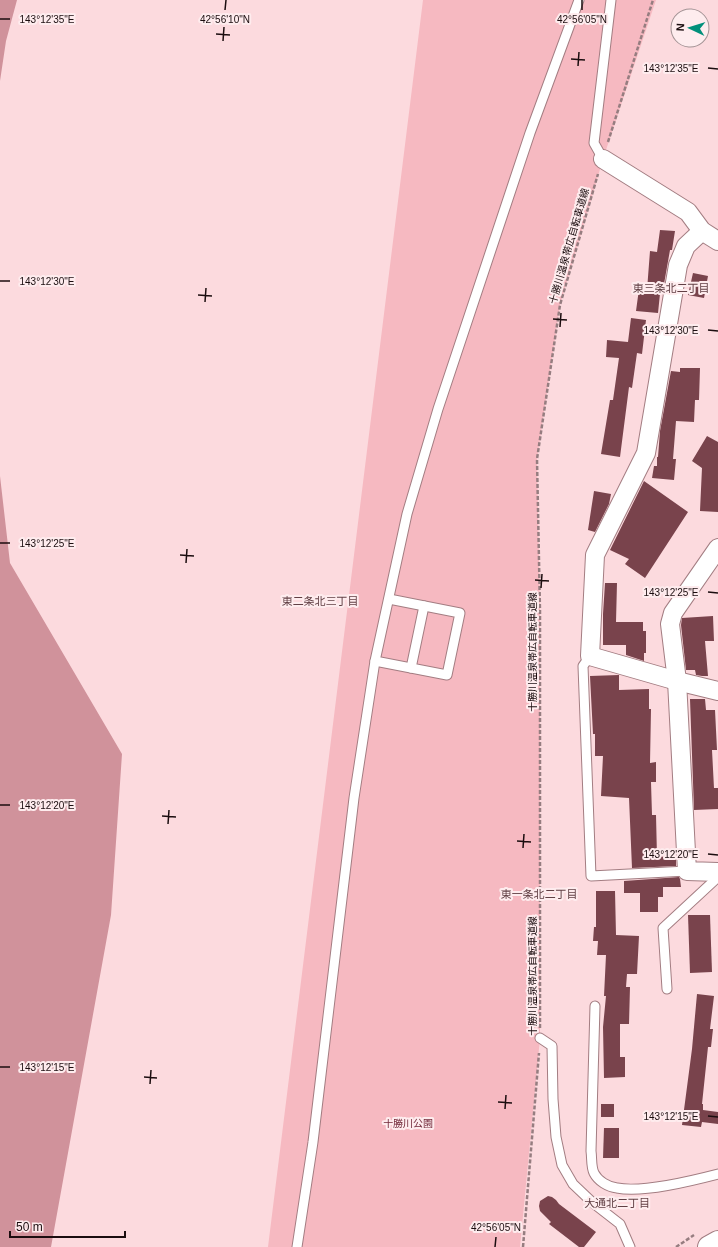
<svg xmlns="http://www.w3.org/2000/svg" width="718" height="1247" font-family="Helvetica,'Noto Sans JP',sans-serif">
  <style>
    .green { fill: #f6b9c1 }
    .water { fill: #d0929b }
    .building { fill: #79434c }
    .lines { fill: none; stroke-linecap: round; stroke-linejoin: round }
    .lane-casing { stroke: #a37d82; stroke-width: 11 }
    .street-casing { stroke: #a37d82; stroke-width: 20 }
    .highway-casing { stroke: #a37d82; stroke-width: 24 }
    .path { stroke: #967d80; stroke-width: 2.5; stroke-dasharray: 4 2; stroke-linecap: butt }
    .lane { stroke: #fff; stroke-width: 9 }
    .street { stroke: #fff; stroke-width: 18 }
    .highway { stroke: #fff; stroke-width: 22 }
    .ticks { fill: none; stroke: #1b0d0f; stroke-width: 1.5 }
    .labels { text-anchor: middle; dominant-baseline: central; stroke-width: 4; stroke-linejoin: round; paint-order: stroke }
    .street-label { font-size: 10px; fill: #1b0d0f; stroke: #feecee }
    .park-label { font-size: 10px; fill: #712738; stroke: #feecee }
    .neighbourhood-label { font-size: 11px; fill: #613f44; stroke: #feecee }
    .ticks-label { font-size: 10px; text-anchor: middle; fill: #1b0d0f; stroke: #feecee; stroke-width: 4; stroke-linejoin: round; paint-order: stroke }
  </style>
  <rect width="100%" height="100%" fill="#fcdade"/>
  <!-- green -->
  <polygon class="green" points="423,0 656,0 603,159 560,305 537,459 540,611 540,1038 520,1247 268,1247"/>
  <!-- water -->
  <g class="water">
    <polygon points="0,0 17,0 6,41 0,81"/>
    <polygon points="0,476 10,563 122,754 111,915 51,1247 0,1247"/>
  </g>
  <!-- building -->
  <g class="building">
    <polygon points="660,230 675,231 672,250 670,250 664,284 661,284 658,313 636,311 639,289 647,290 650,251 657,252"/>
    <polygon points="693,273 708,276 704,298 688,295"/>
    <polygon points="631,318 646,320 642,354 637,353 632,388 629,387 620,457 601,454 610,400 613,400 619,358 606,357 607,340 628,342"/>
    <polygon points="680,368 700,368 699,400 695,400 694,422 676,421 673,459 676,459 674,480 652,478 654,466 657,466 657,457 658,457 660,431 671,371 680,372"/>
    <polygon points="707,436 718,442 718,512 700,511 702,468 692,461"/>
    <polygon points="644,481 688,512 645,578 625,564 629,559 610,550"/>
    <polygon points="594,491 611,494 609,504 595,532 588,530"/>
    <polygon points="605,583 617,583 616,622 643,622 643,631 646,631 646,653 644,653 644,661 626,655 626,645 603,645 603,614"/>
    <polygon points="713,616 714,641 705,641 708,676 702,676 696,675 695,670 686,670 681,625 682,618"/>
    <polygon points="619,675 619,690 649,689 649,709 651,709 650,763 656,762 656,782 651,782 652,815 656,815 657,857 676,856 676,866 632,868 629,798 601,796 603,756 595,756 595,734 593,734 590,676"/>
    <polygon points="690,699 705,699 706,710 715,710 717,750 712,750 714,788 718,788 718,809 694,810"/>
    <polygon points="679,877 680,879 681,887 663,887 663,897 658,897 658,912 640,912 640,893 624,893 624,881"/>
    <polygon points="596,891 615,891 616,935 639,936 637,974 627,974 626,987 630,987 629,1024 620,1024 620,1057 625,1057 625,1077 604,1078 603,1027 606,996 604,996 606,955 597,955 598,941 593,941 594,927 596,927"/>
    <polygon points="688,915 710,915 712,972 690,973"/>
    <polygon points="697,994 714,996 710,1029 713,1029 711,1047 708,1047 702,1104 703,1104 703,1110 718,1112 718,1124 702,1122 701,1127 682,1125 692,1049"/>
    <rect x="601" y="1104" width="13" height="13"/>
    <polygon points="604,1128 619,1128 619,1158 603,1158"/>
    <polygon points="548,1196 552,1197 556,1200 559,1204 596,1232 584,1247 579,1247 549,1224 551,1222 540,1211 539,1206 540,1201"/>
  </g>
  <g class="lines">
    <defs>
      <g id="lane">
        <polyline points="603,159 594,143 611,0"/>
        <polyline points="590,656 583,666 591,876 687,871"/>
        <polyline points="375,661 447,675 460,613 389,599"/>
        <polyline points="411,668 424,606"/>
        <polyline points="667,989 663,928 718,877"/>
        <path d="M595 1006 591 1151C592 1158 591 1167 594 1173 598 1181 608 1187 617 1188 643 1193 691 1181 718 1174"/>
        <polyline points="540,1038 552,1046 553,1099 556,1137 562,1165 573,1184 593,1203 620,1224 630,1247"/>
        <polyline points="297,1247 313,1142 354,798 375,661 407,514 438,409 530,133 579,0"/>
      </g>
      <g id="street">
        <polyline points="603,159 688,212 702,231 718,241"/>
        <polyline points="702,231 686,246 678,265 646,453 595,555 590,656 677,681 718,691"/>
        <polyline points="718,548 673,613 670,624 677,681 687,871 718,872"/>
      </g>
      <polyline id="highway" points="709,1247 718,1242"/>
    </defs>
    <!-- lane casing -->
    <use href="#lane" class="lane-casing"/>
    <!-- street casing -->
    <use href="#street" class="street-casing"/>
    <!-- highway casing -->
    <use href="#highway" class="highway-casing"/>
    <!-- path -->
    <g class="path">
      <polyline points="608,142 653,0"/>
      <polyline points="540,1028 540,611 537,459 560,305 598,174"/>
      <polyline points="523,1247 539,1053"/>
      <polyline points="676,1247 694,1235"/>
    </g>
    <!-- lane -->
    <use href="#lane" class="lane"/>
    <!-- street -->
    <use href="#street" class="street"/>
    <!-- highway -->
    <use href="#highway" class="highway"/>
  </g>
  <!-- ticks -->
  <path class="ticks" d="M225 10 226 0M582 10V0M0 19H10M216 34 230 35M223 41 224 27M571 59 585 60M578 66 579 52M708 68 718 69M0 281H10M198 295 212 296M205 302 206 288M553 319 567 320M560 327 561 313M708 330 718 331M0 543H10M180 555 194 556M186 563 187 549M535 580 549 581M541 588 542 574M708 592 718 593M0 805H10M162 816 176 817M168 824 169 810M517 841 531 842M523 848 524 834M708 854 718 855M0 1067H10M144 1077 157 1078M150 1084 151 1070M498 1102 512 1103M505 1109 506 1095M708 1116 718 1117M495 1247 496 1237"/>
  <g class="labels">
    <!-- street labels -->
    <g class="street-label">
      <text transform="translate(569 246) rotate(-74)">十勝川温泉帯広自転車道線</text>
      <text transform="translate(532 652) rotate(-90)">十勝川温泉帯広自転車道線</text>
      <text transform="translate(532 976) rotate(-90)">十勝川温泉帯広自転車道線</text>
    </g>
    <!-- park labels -->
    <g class="park-label">
      <text x="408" y="1123">十勝川公園</text>
    </g>
    <!-- neighbourhood labels -->
    <g class="neighbourhood-label">
      <text x="671" y="288">東三条北二丁目</text>
      <text x="320" y="601">東二条北三丁目</text>
      <text x="539" y="894">東一条北二丁目</text>
      <text x="617" y="1203">大通北二丁目</text>
    </g>
  </g>
  <g class="ticks-label">
    <text x="47" y="23">143°12'35"E</text>
    <text x="225" y="23">42°56'10"N</text>
    <text x="582" y="23">42°56'05"N</text>
    <text x="671" y="72">143°12'35"E</text>
    <text x="47" y="285">143°12'30"E</text>
    <text x="671" y="334">143°12'30"E</text>
    <text x="47" y="547">143°12'25"E</text>
    <text x="671" y="596">143°12'25"E</text>
    <text x="47" y="809">143°12'20"E</text>
    <text x="671" y="858">143°12'20"E</text>
    <text x="47" y="1071">143°12'15"E</text>
    <text x="671" y="1120">143°12'15"E</text>
    <text x="496" y="1231">42°56'05"N</text>
  </g>
  <!-- north arrow -->
  <g transform="translate(690 28) rotate(274)"><circle r="19" fill="#feecee" stroke="#a39395"/>
  <path d="M0-3L7 15L0 10L-7 15Z" fill="#01907b"/>
  <text y="-6" font-size="11" font-weight="bold" text-anchor="middle" fill="#1b0d0f">N</text>
  </g>
  <!-- scale -->
  <path d="M10 1231v6h115v-6" fill="none" stroke="#1b0d0f" stroke-width="2"/>
  <text x="16" y="1231" font-size="12" fill="#1b0d0f" stroke="#feecee" stroke-width="3" paint-order="stroke">50 m</text>
</svg>
